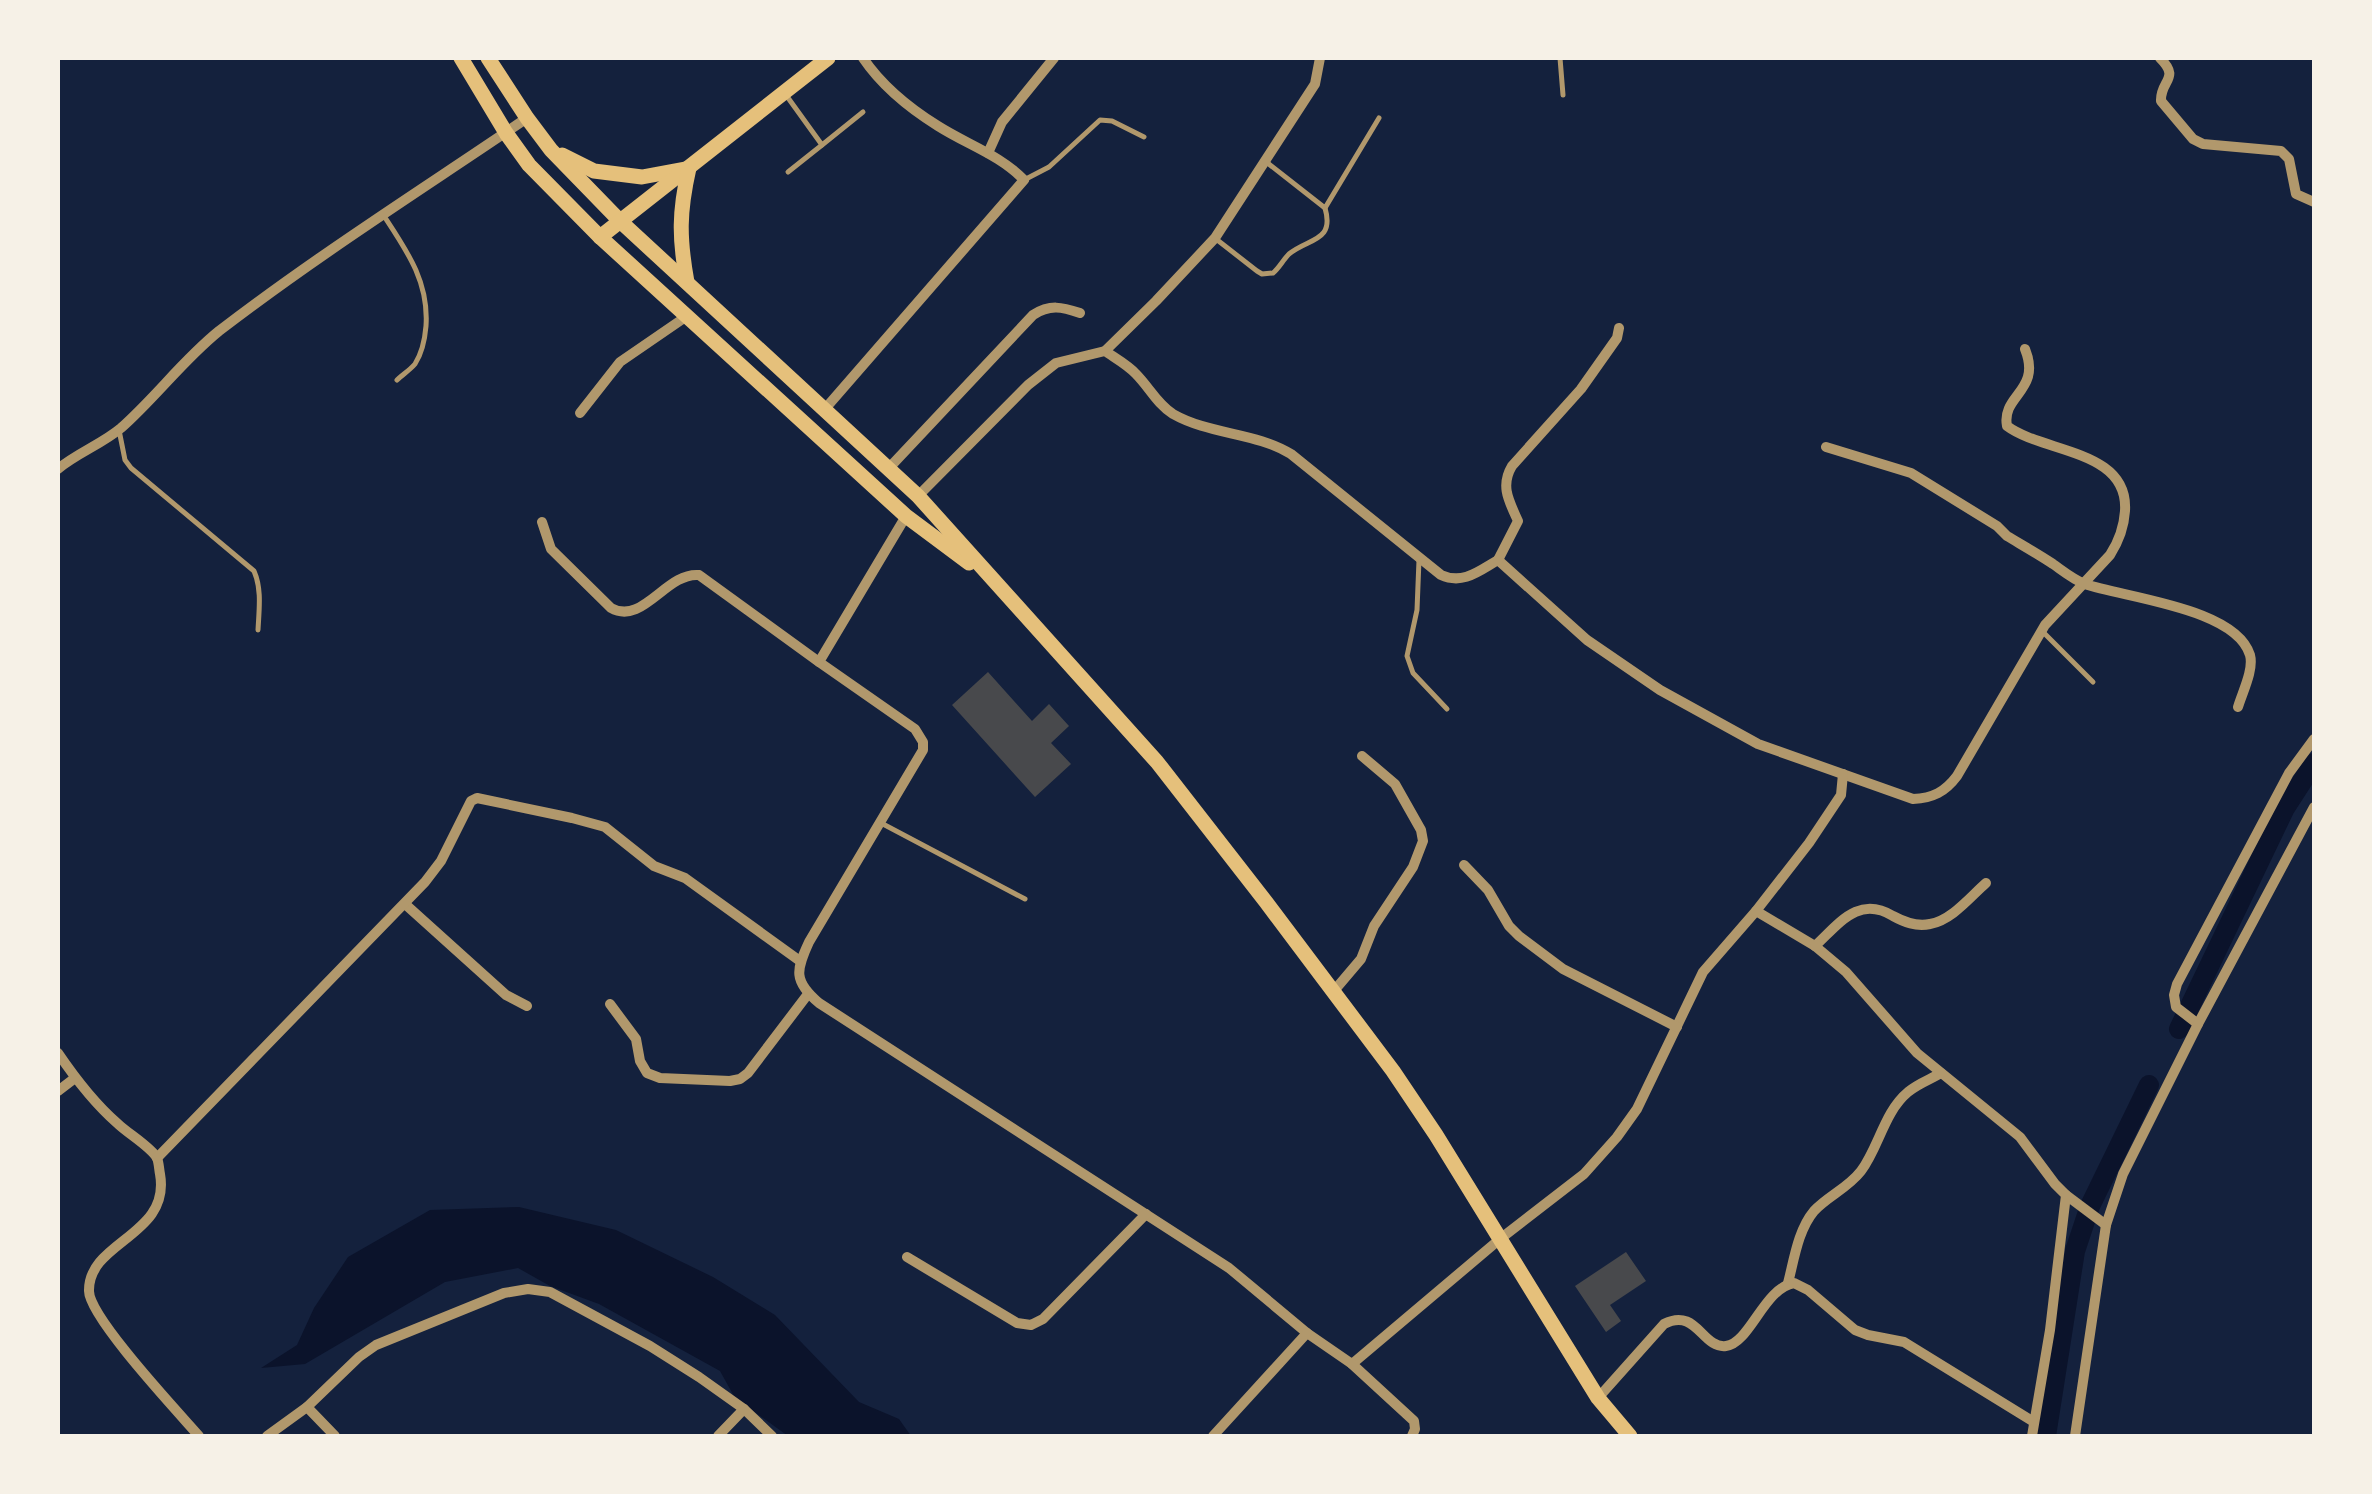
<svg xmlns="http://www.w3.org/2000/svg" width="2372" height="1494" font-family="Poppins,sans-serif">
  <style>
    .water { fill: #0b132b }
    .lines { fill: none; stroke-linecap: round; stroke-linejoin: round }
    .canal { stroke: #0b132b; stroke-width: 20 }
    .building { fill: #48494c }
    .service { stroke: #b1986c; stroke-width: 5 }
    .minor { stroke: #b1986c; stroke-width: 10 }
    .secondary { stroke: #e5c07b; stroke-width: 15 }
  </style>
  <rect width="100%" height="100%" fill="#14213d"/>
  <!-- water -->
  <polygon class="water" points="519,1207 616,1230 713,1277 775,1315 859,1402 899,1419 911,1436 788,1436 735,1398 720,1371 599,1304 550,1286 518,1268 445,1282 305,1364 261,1368 297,1345 314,1308 348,1257 430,1210"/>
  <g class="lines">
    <!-- canal -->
    <g class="canal">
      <polyline points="2179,1029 2285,808 2314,763"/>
      <polyline points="2046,1436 2075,1251 2090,1206 2149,1085"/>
    </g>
  </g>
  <!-- building -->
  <g class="building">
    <polygon points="988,672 1032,721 1049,704 1069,726 1051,743 1071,764 1035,797 952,705"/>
    <polygon points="1626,1252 1646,1281 1610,1305 1621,1321 1606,1332 1575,1286"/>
  </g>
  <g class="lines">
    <!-- service -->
    <g class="service">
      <polyline points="1560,58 1563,95"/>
      <polyline points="786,95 822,145 863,112"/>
      <polyline points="1265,161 1325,208 1379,118"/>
      <polyline points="788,172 822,145"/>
      <polyline points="1024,180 1049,167 1100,120 1112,121 1144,137"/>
      <path d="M384 216C407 251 429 282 426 326 425 338 422 353 415 364 410 370 402 375 397 380"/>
      <path d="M1216 239 1257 271 1262 274 1273 273C1279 268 1283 260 1289 254 1308 238 1335 242 1325 208"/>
      <path d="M119 430 125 460 131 468 254 571C262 589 259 610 258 630"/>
      <polyline points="1419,560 1417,610 1407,656 1413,673 1447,709"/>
      <polyline points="2043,632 2093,682"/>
      <polyline points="881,823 1025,899"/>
    </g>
    <!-- minor -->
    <g class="minor">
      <path d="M2160 58C2181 79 2160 80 2161 101L2193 139 2203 144 2281 151 2289 159 2296 194 2314 202"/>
      <polyline points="988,153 1002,122 1054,58"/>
      <path d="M1105 351C1115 358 1128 365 1136 374 1149 387 1157 404 1173 414 1210 435 1255 432 1291 454L1441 575C1463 585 1479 571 1498 560L1587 640 1660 690 1758 744 1913 799C1933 798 1945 792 1957 776L2045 625 2110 555C2119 541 2124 527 2125 511 2129 449 2043 453 2007 426 2001 395 2042 391 2025 349"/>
      <path d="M824 410 1024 180C1000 155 968 145 938 126 909 108 882 86 863 58"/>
      <polyline points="580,413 620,362 687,316"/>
      <path d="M1826 447 1911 473 1997 526 2007 536C2022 545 2038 554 2053 564 2063 571 2074 580 2085 584 2126 598 2236 608 2250 655 2254 670 2242 693 2238 707"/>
      <path d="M889 468 1033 315C1050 304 1062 307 1080 313"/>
      <path d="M58 469C77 453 102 444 121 428 156 397 183 360 219 331 318 255 424 188 527 118"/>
      <polyline points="918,496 1028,385 1056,363 1105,351 1156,301 1215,238 1315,84 1320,58"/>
      <path d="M906 516 819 662 915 729 923 742V750L809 942C796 970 793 981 819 1003L1229 1268 1307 1333 1352 1364 1500 1239 1584 1174 1617 1137 1637 1109 1703 972 1756 911"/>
      <path d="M542 522 551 549 611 608C643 626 666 572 699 575L819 662"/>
      <path d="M1498 560 1518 521C1509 501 1500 486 1512 466L1581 389 1617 338 1619 328"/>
      <polyline points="1843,774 1841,795 1809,843 1756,911 1815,946 1846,972 1917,1053 2020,1137 2055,1184 2066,1195 2050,1330 2032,1436"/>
      <polyline points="1464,865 1488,890 1509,926 1519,936 1563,969 1677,1027"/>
      <polyline points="405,904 506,995 527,1006"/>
      <path d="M1815 946C1839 924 1858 895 1893 916 1904 922 1916 927 1930 924 1952 920 1970 897 1986 883"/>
      <polyline points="1333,992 1361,959 1374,926 1413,867 1423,841 1421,830 1395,784 1362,756"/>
      <polyline points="610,1004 636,1039 640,1061 647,1073 660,1078 730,1081 740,1079 748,1073 808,994"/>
      <polyline points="2198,1024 2176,1007 2174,995 2177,984 2289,773 2314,739"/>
      <path d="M58 1053C75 1078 94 1103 117 1123 127 1133 151 1147 157 1158 159 1163 159 1169 160 1174 171 1236 88 1241 89 1291 89 1317 178 1412 199 1436"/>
      <polyline points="58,1091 75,1078"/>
      <polyline points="157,1158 425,882 441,861 471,801 477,798 572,818 605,827 654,866 685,878 800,961"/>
      <polyline points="2066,1195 2106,1225"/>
      <polyline points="907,1257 1017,1323 1031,1325 1043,1319 1146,1214"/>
      <path d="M1788 1283C1794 1260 1798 1230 1814 1211 1828 1196 1848 1188 1861 1171 1879 1147 1884 1112 1908 1092 1917 1084 1931 1079 1941 1073"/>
      <polyline points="1352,1364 1414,1421 1415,1429 1412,1436"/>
      <path d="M1598 1398 1664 1324C1697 1307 1702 1349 1726 1346 1750 1343 1764 1288 1794 1283L1808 1290 1855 1330 1868 1335 1904 1342 2034 1422"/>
      <polyline points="307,1407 335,1436"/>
      <polyline points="267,1436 307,1407 359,1357 376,1345 504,1293 528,1289 550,1292 650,1346 699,1377 744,1409 772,1436"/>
      <polyline points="718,1436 744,1409"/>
      <polyline points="1213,1436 1307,1333"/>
      <polyline points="2075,1436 2106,1225 2123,1174 2198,1024 2314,807"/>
    </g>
    <!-- secondary -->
    <g class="secondary">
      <polyline points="461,58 506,133 529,165 600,237 906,516 969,563"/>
      <polyline points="488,58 527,118 551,150 620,221 918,496 1157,762 1266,902 1393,1071 1436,1135 1598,1398 1630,1436"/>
      <polyline points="562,155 594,171 642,177 685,169"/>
      <polyline points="600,237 828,58"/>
      <path d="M687 282C679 238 679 212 689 168"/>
    </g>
  </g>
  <!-- border -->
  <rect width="2372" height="1494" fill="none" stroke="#f6f1e7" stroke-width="120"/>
</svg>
